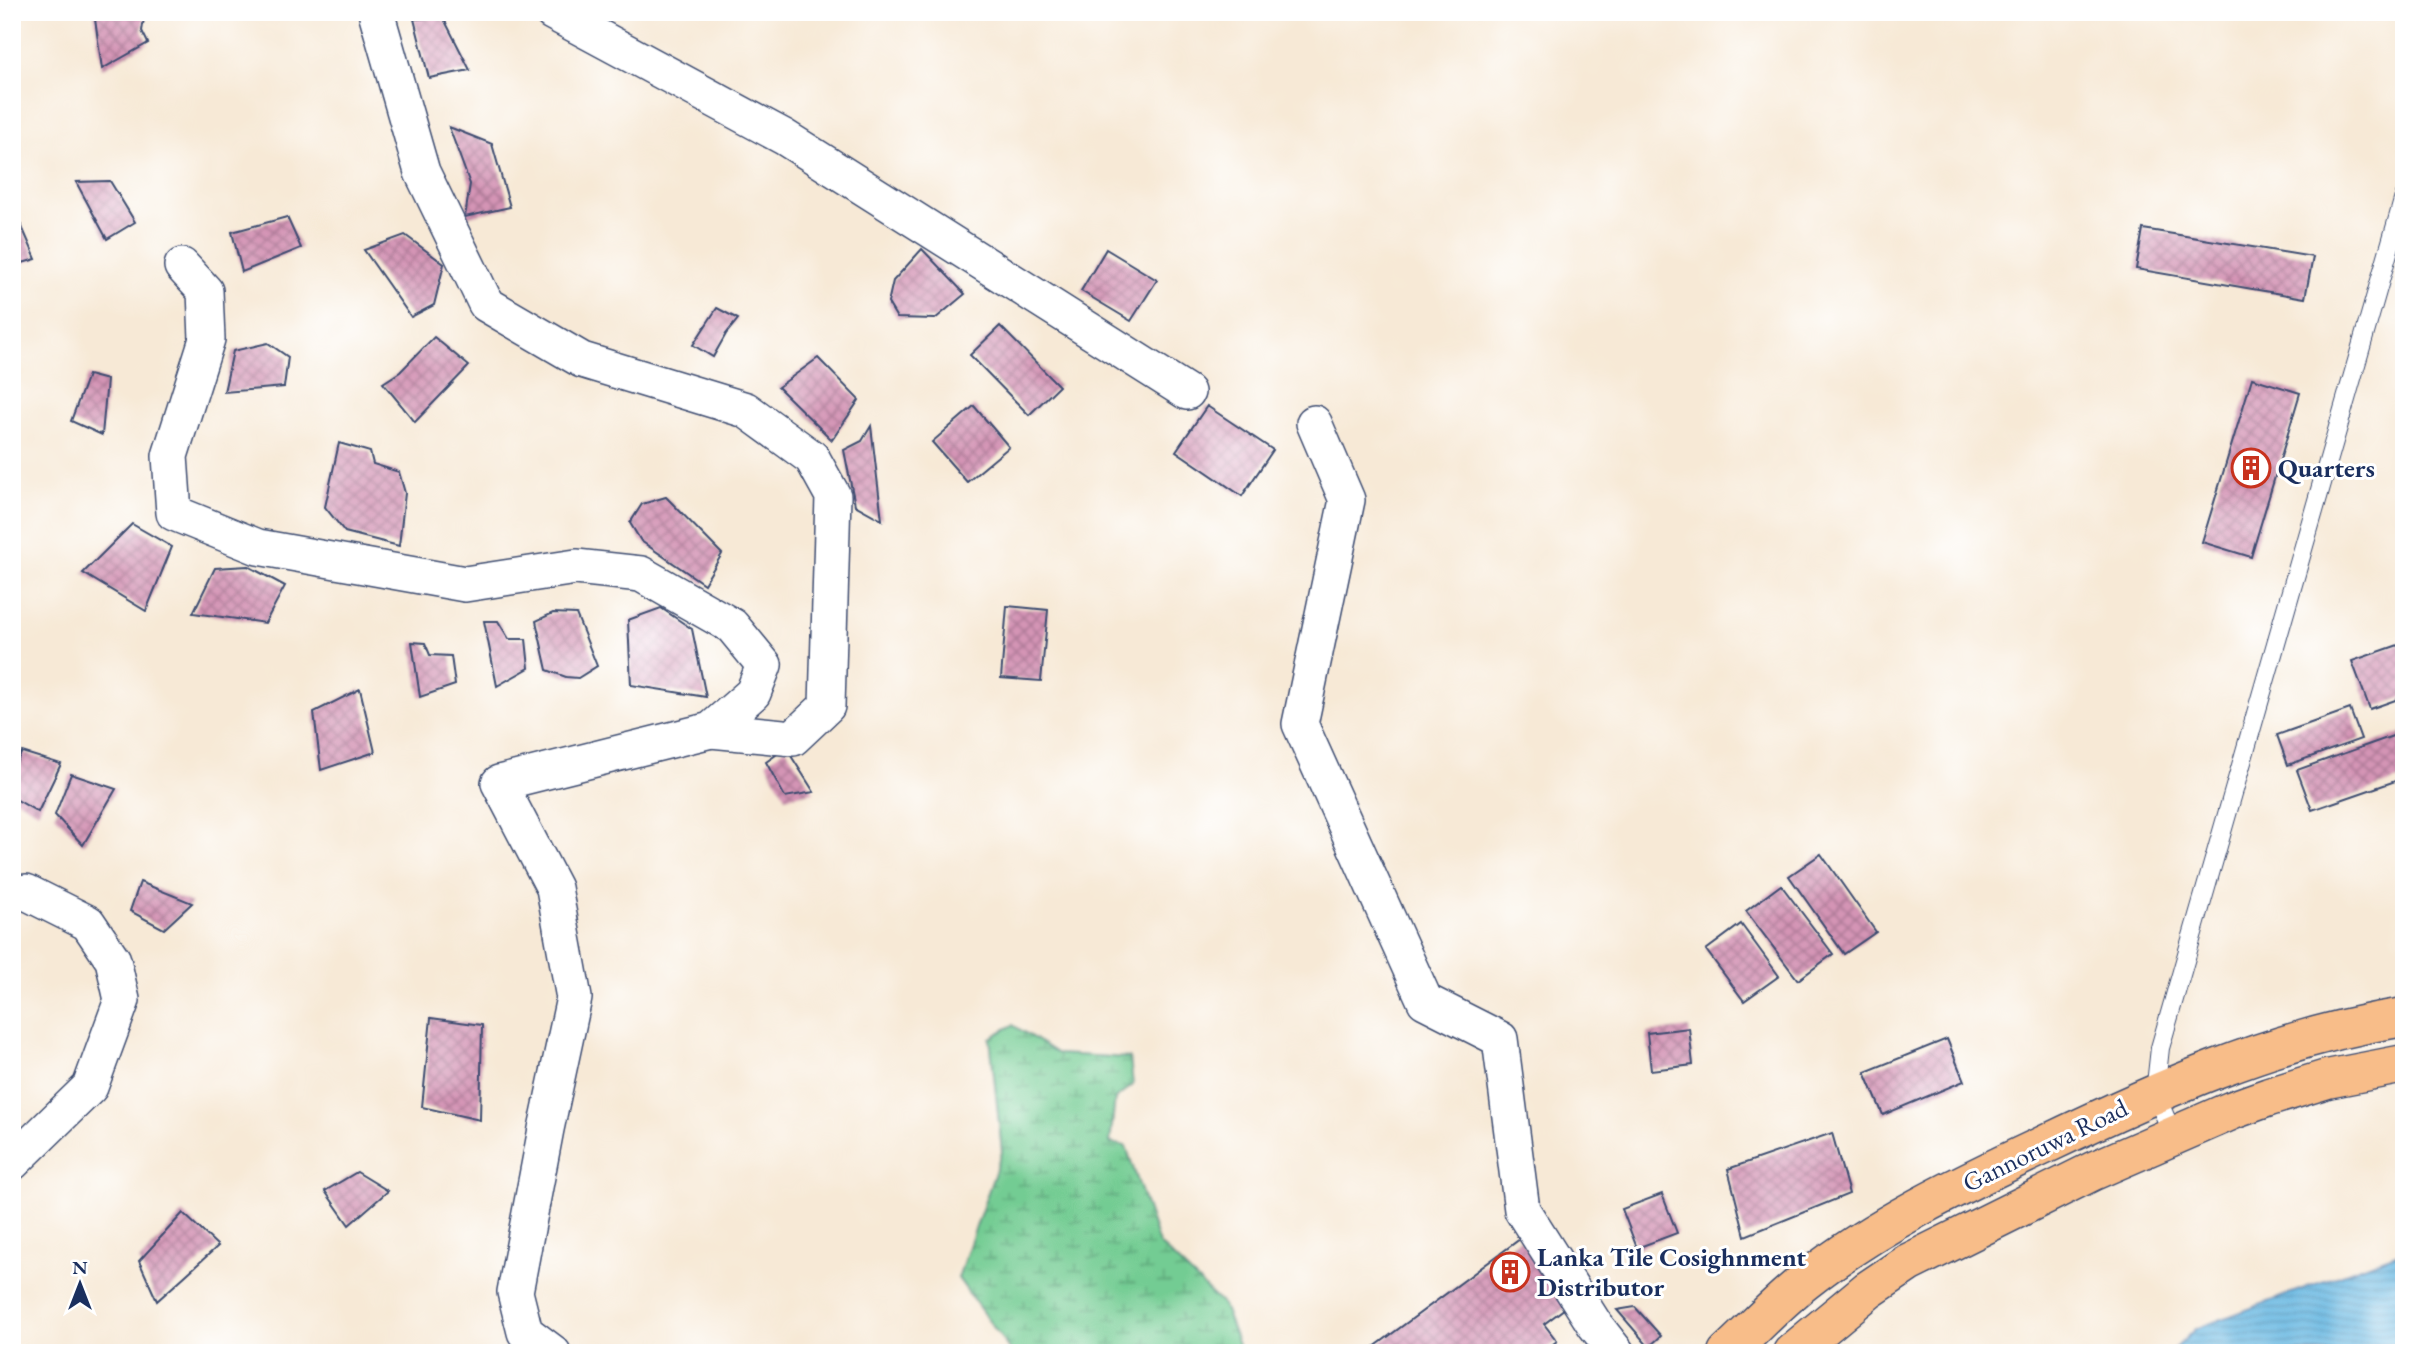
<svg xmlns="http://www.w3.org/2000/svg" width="2416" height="1365" font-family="'EB Garamond',serif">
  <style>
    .wetland { fill: url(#wetland-marsh); stroke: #477e78; stroke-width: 2 }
    .water { fill: url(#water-rules); stroke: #4073a0; stroke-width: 2 }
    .building { fill: url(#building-cross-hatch) }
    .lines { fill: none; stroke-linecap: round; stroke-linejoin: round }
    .service-casing { stroke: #3c4b70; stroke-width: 20 }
    .minor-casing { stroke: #3c4b70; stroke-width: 38 }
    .primary-casing { stroke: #3c4b70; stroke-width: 41 }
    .service { stroke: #fff; stroke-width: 18 }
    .minor { stroke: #fff; stroke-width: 35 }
    .primary { stroke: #f8bd89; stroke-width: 38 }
    .labels { text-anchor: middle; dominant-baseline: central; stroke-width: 6; stroke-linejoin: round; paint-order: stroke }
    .poi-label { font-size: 26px; font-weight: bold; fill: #1b2f5e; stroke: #fff; text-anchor: start }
    .street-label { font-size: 26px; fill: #1b2f5e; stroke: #fff }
  </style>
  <defs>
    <pattern id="wetland-marsh" width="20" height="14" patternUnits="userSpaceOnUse" patternTransform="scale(1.75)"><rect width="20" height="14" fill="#73cc93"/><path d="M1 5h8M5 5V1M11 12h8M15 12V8" fill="none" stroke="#5ea67b"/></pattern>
    <pattern id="water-rules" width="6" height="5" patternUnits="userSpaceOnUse" patternTransform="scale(1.75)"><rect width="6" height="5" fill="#66b7e1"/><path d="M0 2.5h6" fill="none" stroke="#5395ba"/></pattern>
    <pattern id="building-cross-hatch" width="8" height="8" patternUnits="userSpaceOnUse" patternTransform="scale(1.75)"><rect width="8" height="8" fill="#d494b5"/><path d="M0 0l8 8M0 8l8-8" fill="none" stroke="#ab7996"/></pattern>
  </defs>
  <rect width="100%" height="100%" fill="#fff"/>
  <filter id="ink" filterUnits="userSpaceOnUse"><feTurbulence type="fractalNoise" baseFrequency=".0143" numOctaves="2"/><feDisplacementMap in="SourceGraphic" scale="14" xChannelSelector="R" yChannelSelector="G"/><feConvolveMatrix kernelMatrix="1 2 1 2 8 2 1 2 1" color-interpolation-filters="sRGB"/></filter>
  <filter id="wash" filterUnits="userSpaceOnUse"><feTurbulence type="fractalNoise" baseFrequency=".00686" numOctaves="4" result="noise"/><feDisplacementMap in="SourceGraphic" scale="28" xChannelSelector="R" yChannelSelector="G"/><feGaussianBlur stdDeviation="1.57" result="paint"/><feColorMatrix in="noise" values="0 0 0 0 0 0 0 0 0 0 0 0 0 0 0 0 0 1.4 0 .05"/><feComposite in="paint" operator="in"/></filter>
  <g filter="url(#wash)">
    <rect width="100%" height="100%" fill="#f7e9d6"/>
    <!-- wetland -->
    <polygon class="wetland" points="1013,1025 1058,1054 1130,1058 1133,1085 1115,1099 1110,1143 1126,1146 1159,1244 1223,1305 1241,1353 1012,1353 958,1278 1002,1152 990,1038"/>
    <!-- water -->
    <polygon class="water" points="2404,1251 2404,1353 2171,1353 2195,1329"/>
    <g id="blocks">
      <!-- building -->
      <g class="building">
        <polygon points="94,12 145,12 142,31 148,43 102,69"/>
        <polygon points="443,17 470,70 429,78 414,19"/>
        <polygon points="449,127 492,144 510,207 465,217 470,184"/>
        <polygon points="110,181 135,222 107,239 76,182"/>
        <polygon points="12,204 36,259 12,266"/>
        <polygon points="287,217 301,248 242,272 232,232"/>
        <polygon points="2143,229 2313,257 2305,298 2136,269"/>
        <polygon points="405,235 444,264 434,305 411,317 364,250"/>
        <polygon points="922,249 965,294 935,319 897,318 888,303 893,281"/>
        <polygon points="1106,249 1157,280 1131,321 1081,291"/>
        <polygon points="717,308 738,319 726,334 713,357 693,345"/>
        <polygon points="1000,326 1059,386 1029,415 970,355"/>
        <polygon points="434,337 469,366 415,422 383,383 400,372"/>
        <polygon points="268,343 288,357 284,387 224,392 233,351"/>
        <polygon points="818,358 859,400 832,440 778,387"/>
        <polygon points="88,375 107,380 102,435 71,421"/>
        <polygon points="2252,378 2300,393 2251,557 2202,542"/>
        <polygon points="974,406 1009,447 967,482 932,442"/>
        <polygon points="1207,406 1273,450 1242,496 1176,451"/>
        <polygon points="871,426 882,520 855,505 844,450 862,441"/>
        <polygon points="339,443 370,452 373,464 399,472 405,493 399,546 345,532 325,507"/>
        <polygon points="666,497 722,554 704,584 641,541 630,523 642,504"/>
        <polygon points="132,524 172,547 146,611 83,573"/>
        <polygon points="248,566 285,586 265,623 193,613 215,568"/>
        <polygon points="1007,606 1048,610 1041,681 1001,678"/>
        <polygon points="661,608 692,629 706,697 631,685 628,620"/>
        <polygon points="553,613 576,614 597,666 578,678 566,677 547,670 536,621"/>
        <polygon points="484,621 498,621 509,639 526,639 529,668 497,686"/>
        <polygon points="412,642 425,643 430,655 451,656 455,685 420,697"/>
        <polygon points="2404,643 2404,697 2370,709 2352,661"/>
        <polygon points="360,689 375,752 321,770 314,712"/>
        <polygon points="2350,709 2361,739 2288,765 2277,735"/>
        <polygon points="2404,732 2404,778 2312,810 2297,770"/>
        <polygon points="786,748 814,792 785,797 766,762"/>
        <polygon points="22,752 61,764 38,812 12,797 12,769"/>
        <polygon points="71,774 116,789 83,845 55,815"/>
        <polygon points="1821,854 1876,932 1844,954 1789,876"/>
        <polygon points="140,882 192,903 164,929 130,911"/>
        <polygon points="1781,885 1833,954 1798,980 1746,911"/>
        <polygon points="1741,924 1779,976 1744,1001 1706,950"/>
        <polygon points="431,1018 482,1025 480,1120 422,1107"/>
        <polygon points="1689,1028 1693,1065 1651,1070 1647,1033"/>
        <polygon points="1947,1039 1964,1081 1883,1115 1865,1072"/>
        <polygon points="1832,1133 1849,1194 1745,1236 1728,1169"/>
        <polygon points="357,1172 388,1191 349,1225 325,1191"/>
        <polygon points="1662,1194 1677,1233 1637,1248 1622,1209"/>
        <polygon points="183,1213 218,1246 157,1301 139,1261"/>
        <polygon points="1520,1239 1569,1305 1544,1324 1557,1341 1541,1353 1366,1353"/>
        <polygon points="1635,1307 1661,1336 1649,1347 1617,1310"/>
      </g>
    </g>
  </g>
  <g filter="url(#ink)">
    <use href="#blocks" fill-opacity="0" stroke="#3c4b70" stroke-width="2"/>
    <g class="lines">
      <defs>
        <polyline id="service" points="2173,1135 2155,1093 2160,1048 2404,197"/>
        <g id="minor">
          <polyline points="376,12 422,172 486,304 582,360 746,410 812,458 833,496 827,706 793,738 711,730"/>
          <polyline points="552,12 784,137 1187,392"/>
          <polyline points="182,266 205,291 207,339 170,456 174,513 258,547 465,584 576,567 641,574 732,626 764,665 753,693 711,730 499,783 554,888 574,998 546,1129 515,1292 525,1332 553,1353"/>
          <polyline points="1314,423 1347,500 1300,724 1425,1001 1500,1039 1522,1210 1595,1325 1617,1353"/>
          <polyline points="12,894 26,892 88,923 113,960 122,1000 90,1087 12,1163"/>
        </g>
        <g id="primary">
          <path d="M1727 1353C1753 1329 1778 1302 1805 1281 1876 1225 1959 1185 2040 1147 2157 1091 2274 1037 2404 1017"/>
          <polyline points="1792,1353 1868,1290 1908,1263 2093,1171 2233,1110 2269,1097 2327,1079 2404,1064"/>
        </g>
      </defs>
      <!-- service casing -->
      <use href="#service" class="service-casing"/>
      <!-- minor casing -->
      <use href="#minor" class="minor-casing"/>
      <!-- primary casing -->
      <use href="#primary" class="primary-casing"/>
      <!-- service -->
      <use href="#service" class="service"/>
      <!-- minor -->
      <use href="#minor" class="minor"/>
      <!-- primary -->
      <use href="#primary" class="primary"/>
    </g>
  </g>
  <!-- icons -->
  <defs>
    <symbol id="building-ring" viewBox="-11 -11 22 22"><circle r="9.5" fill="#fff" stroke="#c8321e" stroke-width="1.5"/><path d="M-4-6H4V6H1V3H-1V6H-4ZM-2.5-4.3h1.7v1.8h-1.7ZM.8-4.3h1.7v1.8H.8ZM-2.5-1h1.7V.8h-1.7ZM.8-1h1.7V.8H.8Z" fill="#c8321e"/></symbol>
  </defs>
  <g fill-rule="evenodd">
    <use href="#building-ring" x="2229" y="446" width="44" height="44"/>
    <use href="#building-ring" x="1488" y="1250" width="44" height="44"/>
  </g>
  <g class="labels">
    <!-- poi labels -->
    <g class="poi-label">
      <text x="2278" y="468">Quarters</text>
      <text x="1537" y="1257">Lanka Tile Cosighnment<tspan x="1537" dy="30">Distributor</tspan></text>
    </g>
    <!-- street labels -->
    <g class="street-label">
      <text transform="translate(2045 1145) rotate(-26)">Gannoruwa Road</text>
    </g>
  </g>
  <!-- margin -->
  <rect width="2416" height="1365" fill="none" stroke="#fff" stroke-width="42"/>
  <!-- north arrow -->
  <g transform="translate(80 1284)" stroke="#ffffff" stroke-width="5" paint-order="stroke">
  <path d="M0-5L12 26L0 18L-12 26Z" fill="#1b2f5e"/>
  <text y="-10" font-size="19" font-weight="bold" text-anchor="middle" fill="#1b2f5e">N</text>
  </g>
</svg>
